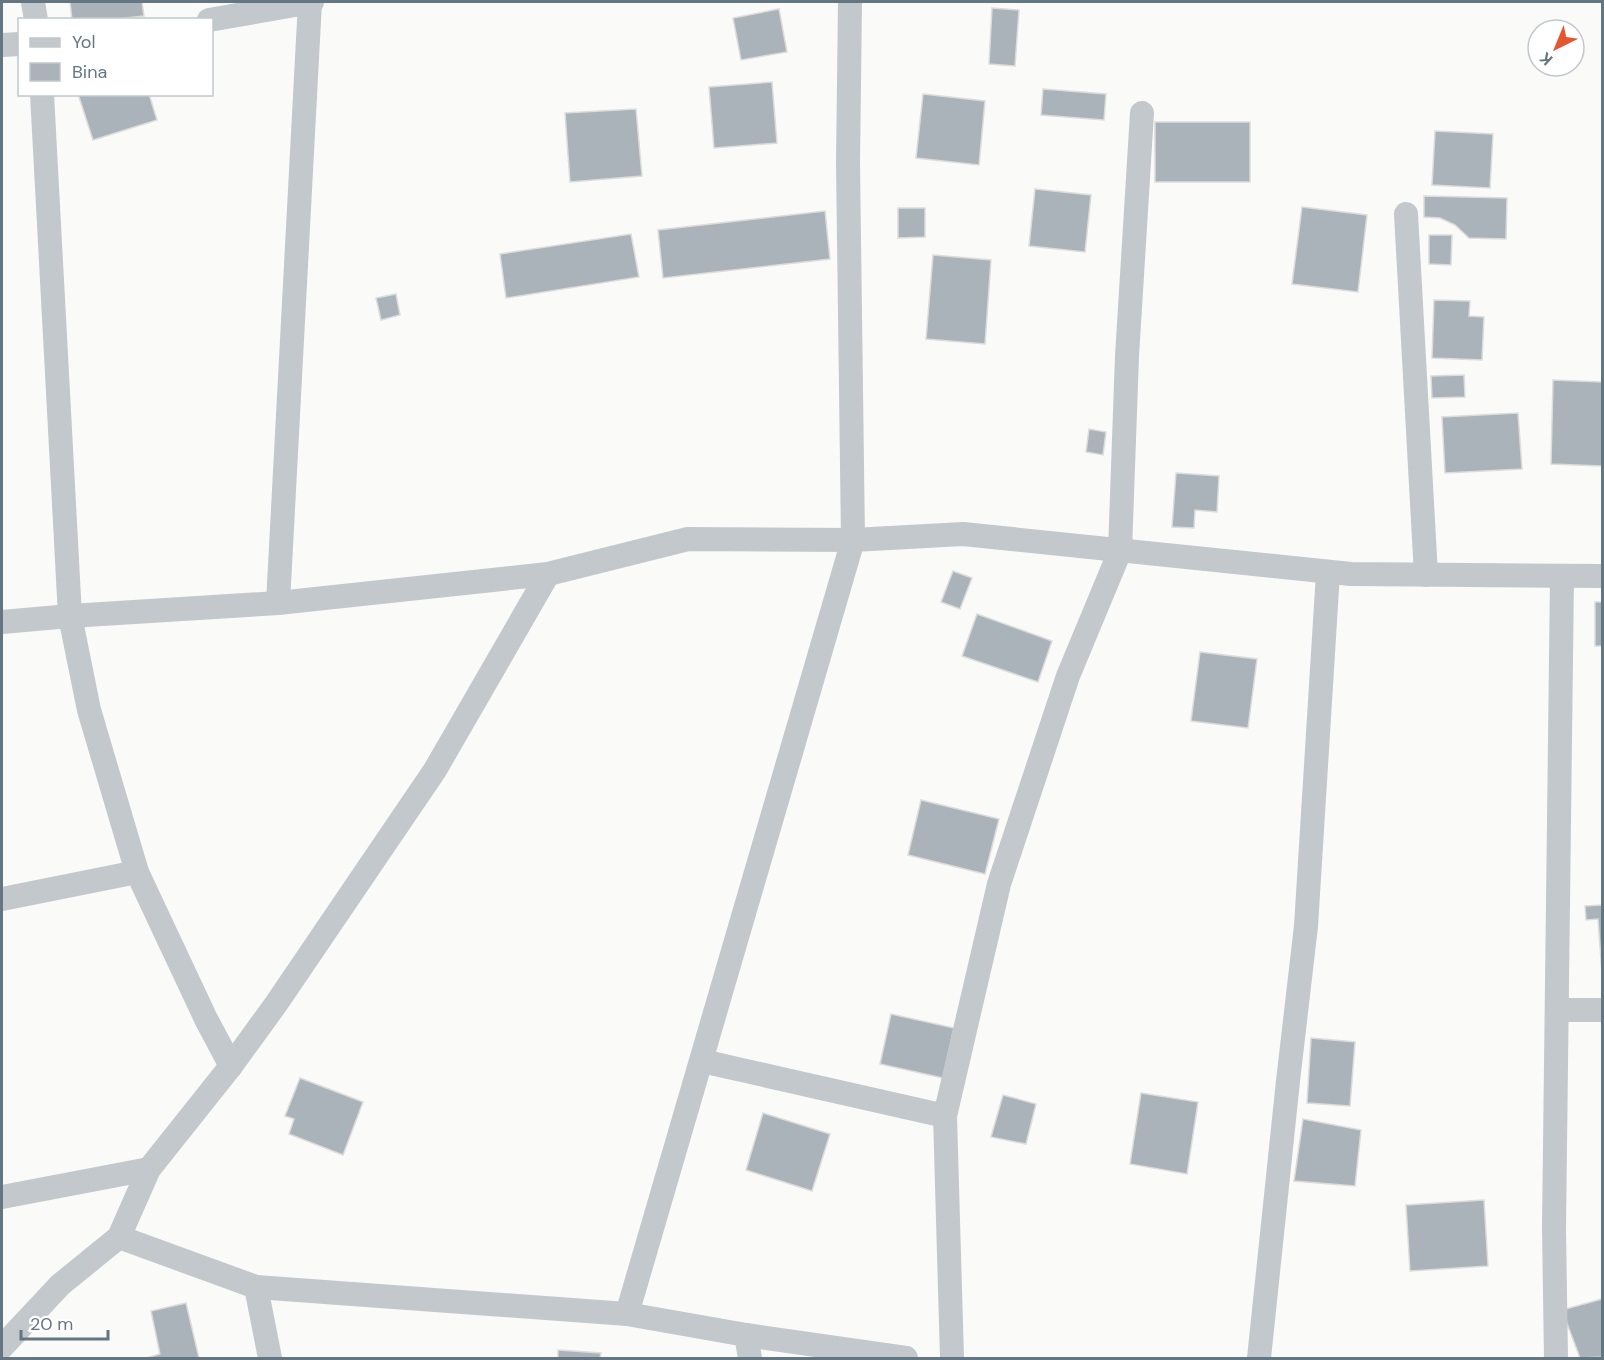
<svg xmlns="http://www.w3.org/2000/svg" width="1604" height="1360" font-family="'DM Sans',sans-serif">
  <style>
    .building { fill: #aab3b9; stroke: #dcdcda; stroke-width: 1.5 }
    .lines { fill: none; stroke-linecap: round; stroke-linejoin: round }
    .street { stroke: #c3c8cc; stroke-width: 24 }
  </style>
  <rect width="100%" height="100%" fill="#fafaf8"/>
  <!-- building -->
  <g class="building">
    <polygon points="70,2 142,2 144,16 107,20 72,20"/>
    <polygon points="992,8 1019,10 1015,66 989,64"/>
    <polygon points="779,9 787,52 741,60 733,18"/>
    <polygon points="772,82 777,143 714,148 709,87"/>
    <polygon points="1043,89 1106,94 1104,120 1041,115"/>
    <polygon points="78,94 149,94 157,120 93,140"/>
    <polygon points="923,94 985,101 979,165 916,158"/>
    <polygon points="636,109 642,176 570,182 565,113"/>
    <rect x="1155" y="122" width="95" height="60"/>
    <polygon points="1435,131 1493,134 1490,188 1432,185"/>
    <polygon points="1035,189 1091,195 1085,252 1029,246"/>
    <polygon points="1424,196 1507,198 1506,239 1469,238 1455,225 1440,218 1424,217"/>
    <polygon points="1302,207 1367,215 1358,292 1292,284"/>
    <polygon points="898,208 925,208 925,237 898,238"/>
    <polygon points="825,211 830,259 663,278 658,230"/>
    <polygon points="631,234 639,277 506,298 500,254"/>
    <polygon points="1429,235 1452,235 1451,265 1429,264"/>
    <polygon points="933,255 991,260 985,344 926,339"/>
    <polygon points="396,294 400,315 381,320 376,298"/>
    <polygon points="1434,300 1470,301 1469,316 1484,317 1482,360 1432,358"/>
    <polygon points="1464,375 1465,397 1432,398 1431,376"/>
    <polygon points="1553,380 1602,382 1602,466 1551,464"/>
    <polygon points="1518,413 1522,469 1445,473 1442,417"/>
    <polygon points="1089,429 1106,432 1103,455 1086,452"/>
    <polygon points="1176,473 1219,476 1217,512 1195,510 1194,528 1172,527"/>
    <polygon points="953,571 972,578 960,609 941,602"/>
    <rect x="1595" y="602" width="7" height="44"/>
    <polygon points="977,614 1052,641 1038,682 962,656"/>
    <polygon points="1200,652 1257,659 1248,728 1191,721"/>
    <polygon points="921,800 999,819 985,874 908,855"/>
    <polygon points="1602,905 1602,973 1598,919 1586,920 1585,906"/>
    <polygon points="891,1014 954,1028 943,1078 880,1064"/>
    <polygon points="1311,1038 1355,1042 1350,1106 1307,1103"/>
    <polygon points="300,1078 363,1102 343,1155 289,1134 294,1119 285,1116"/>
    <polygon points="1141,1093 1198,1102 1187,1174 1130,1164"/>
    <polygon points="1003,1095 1036,1104 1026,1144 991,1137"/>
    <polygon points="763,1113 830,1134 812,1191 746,1170"/>
    <polygon points="1303,1119 1361,1130 1355,1186 1294,1181"/>
    <polygon points="1484,1200 1488,1266 1410,1271 1406,1205"/>
    <polygon points="1602,1299 1602,1357 1580,1358 1562,1310"/>
    <polygon points="186,1303 199,1358 146,1358 160,1354 151,1311"/>
    <polygon points="558,1350 601,1353 600,1358 558,1358"/>
  </g>
  <g class="lines">
    <!-- street -->
    <g class="street">
      <polyline points="33,2 36,20"/>
      <polyline points="209,20 312,2"/>
      <polyline points="2,45 20,44"/>
      <polyline points="42,94 70,616 89,710 137,872 206,1019 231,1066"/>
      <polyline points="1406,214 1426,575"/>
      <polyline points="278,603 310,2"/>
      <polyline points="2,622 70,616 278,603 548,574 688,539 853,540 963,534 1351,574 1602,576"/>
      <polyline points="2,899 137,872"/>
      <polyline points="1557,1010 1602,1010"/>
      <polyline points="702,1061 945,1116"/>
      <polyline points="2,1197 149,1169"/>
      <polyline points="119,1237 256,1287 627,1314 746,1335 750,1358"/>
      <polyline points="256,1287 270,1358"/>
      <polyline points="627,1314 853,540 848,163 850,2"/>
      <polyline points="746,1335 906,1358"/>
      <polyline points="2,1347 60,1285 119,1237 149,1169 231,1066 276,1004 435,770 548,574"/>
      <polyline points="952,1358 945,1116 999,884 1068,676 1120,551 1127,356 1142,113"/>
      <polyline points="1259,1358 1288,1081 1306,926 1328,573"/>
      <polyline points="1556,1358 1554,1228 1562,577"/>
    </g>
  </g>
  <!-- border -->
  <rect width="1604" height="1360" fill="none" stroke="#657683" stroke-width="6"/>
  <!-- legend -->
  <rect x="18" y="18" width="195" height="78" fill="#ffffff" stroke="#c1c8cd" stroke-width="1.5"/>
  <rect x="30" y="38" width="30" height="9" fill="#c3c8cc" stroke="#c1c8cd" stroke-width="1.5"/>
  <text x="72" y="48" font-size="18" fill="#657683">Yol</text>
  <rect x="30" y="63" width="30" height="18" fill="#aab3b9" stroke="#c1c8cd" stroke-width="1.5"/>
  <text x="72" y="78" font-size="18" fill="#657683">Bina</text>
  <!-- north arrow -->
  <g transform="translate(1556 48) rotate(223)"><circle r="28" fill="#ffffff" stroke="#c1c8cd" stroke-width="1.5"/>
  <path d="M0-4.5L10 22L0 15L-10 22Z" fill="#e4572e"/>
  <text y="-9" font-size="16" font-weight="bold" text-anchor="middle" fill="#657683">K</text>
  </g>
  <!-- scale -->
  <path d="M21 1330v9h87v-9" fill="none" stroke="#657683" stroke-width="3"/>
  <text x="30" y="1330" font-size="18" fill="#657683" stroke="#ffffff" stroke-width="4.5" paint-order="stroke">20 m</text>
</svg>
